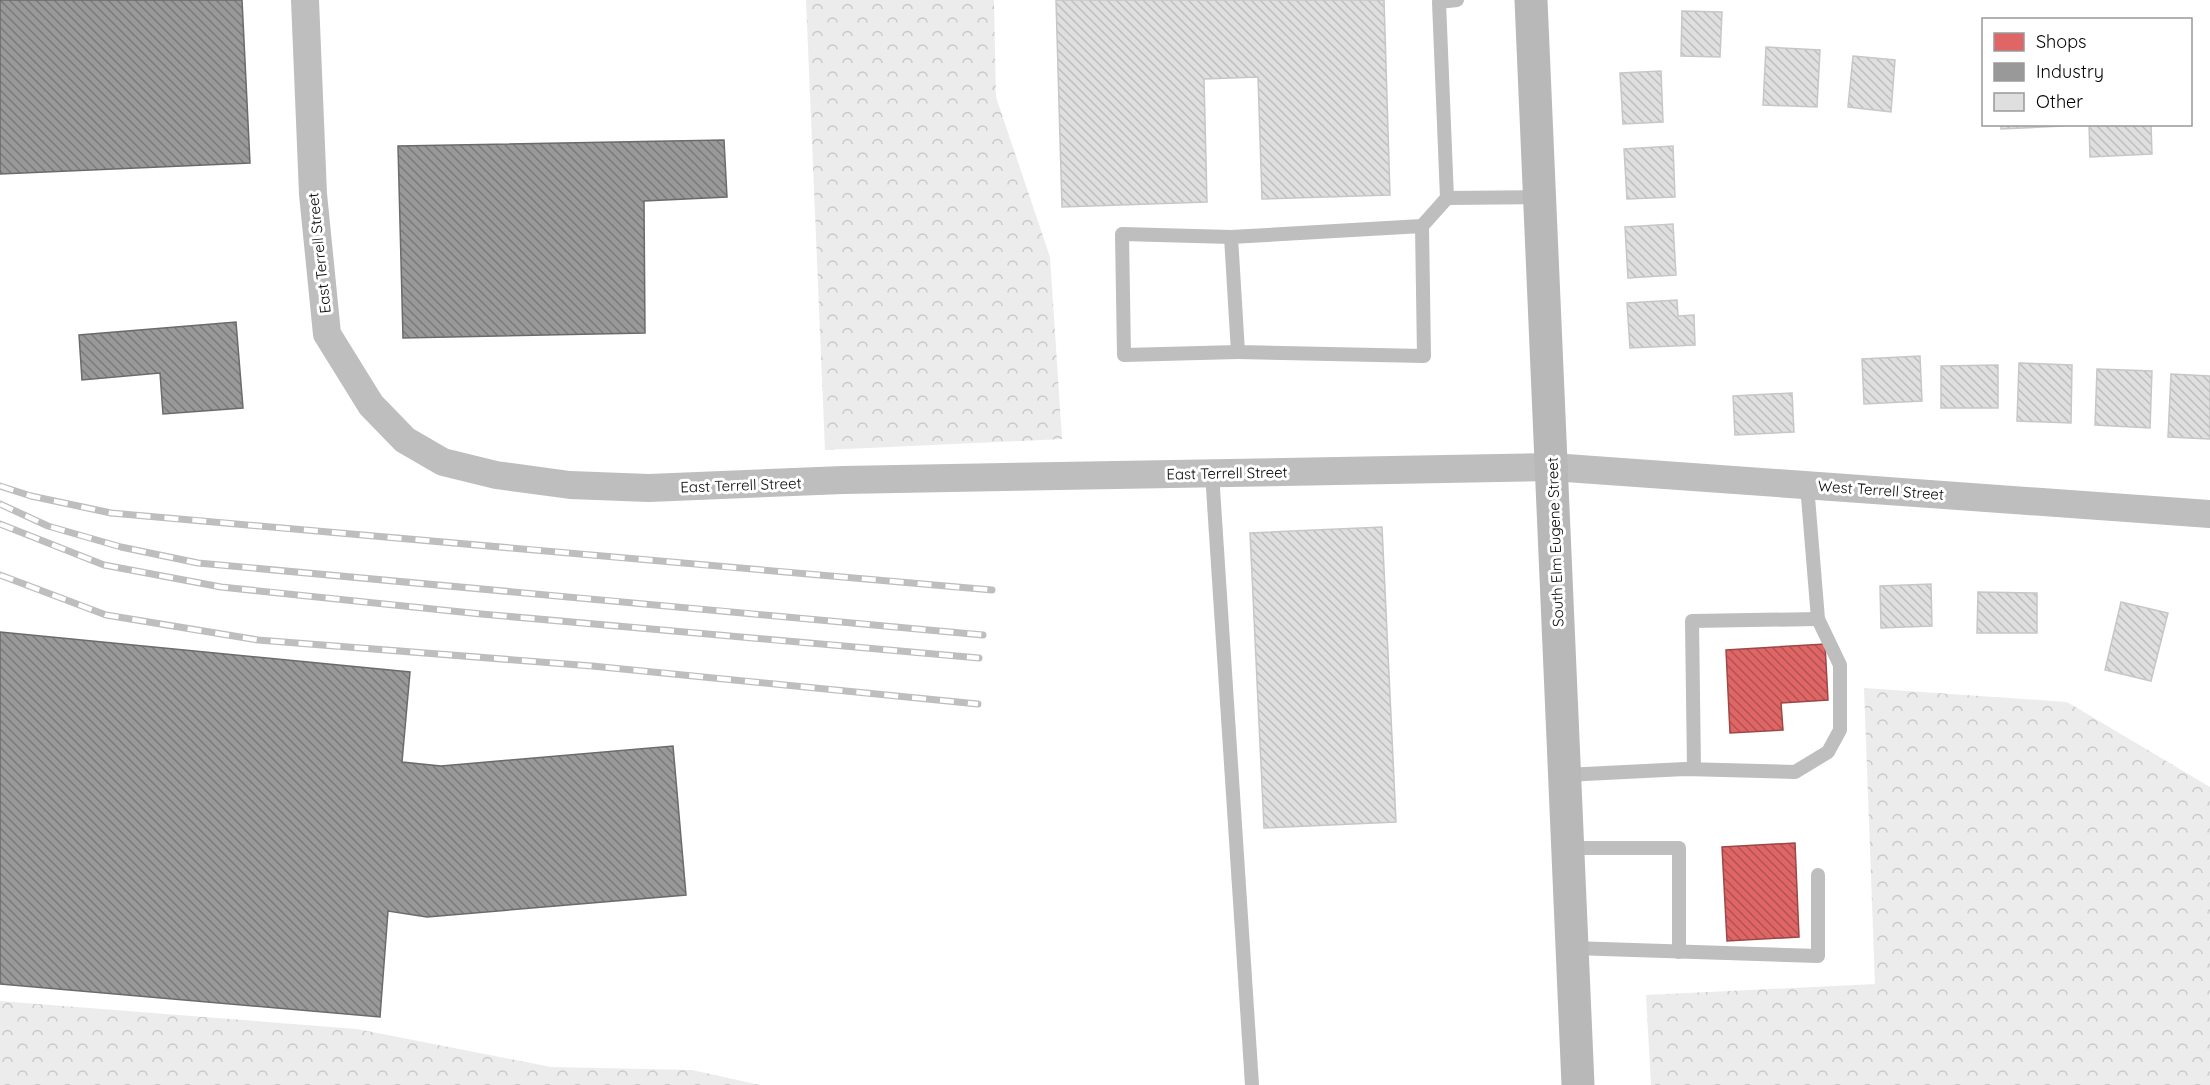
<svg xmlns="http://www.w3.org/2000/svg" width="2210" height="1085" font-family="Quicksand,sans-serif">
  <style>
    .forest { fill: url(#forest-crowns) }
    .shops { fill: url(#shops-back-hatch); stroke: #9d4747; stroke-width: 1.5 }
    .industry { fill: url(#industry-back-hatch); stroke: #6b6b6b; stroke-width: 1.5 }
    .building { fill: url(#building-back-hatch); stroke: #c7c7c7; stroke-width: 1.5 }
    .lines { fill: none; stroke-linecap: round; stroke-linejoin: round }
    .lane { stroke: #bebebe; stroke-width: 14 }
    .street { stroke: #bebebe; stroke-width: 28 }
    .secondary { stroke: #b8b8b8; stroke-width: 33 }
    .rail-casing { stroke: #bebebe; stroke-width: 7 }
    .rail { stroke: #fff; stroke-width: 4.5; stroke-dasharray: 14; stroke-linecap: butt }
    .labels { text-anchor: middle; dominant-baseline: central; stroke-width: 6; stroke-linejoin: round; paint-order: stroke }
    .street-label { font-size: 15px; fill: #000; stroke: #fff }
  </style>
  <defs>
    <pattern id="forest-crowns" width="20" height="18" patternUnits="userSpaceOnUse" patternTransform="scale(1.5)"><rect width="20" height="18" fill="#ececec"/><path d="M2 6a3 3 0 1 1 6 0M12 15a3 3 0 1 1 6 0" fill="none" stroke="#c9c9c9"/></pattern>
    <pattern id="shops-back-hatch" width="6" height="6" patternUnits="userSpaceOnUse" patternTransform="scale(1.5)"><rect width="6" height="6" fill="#e06666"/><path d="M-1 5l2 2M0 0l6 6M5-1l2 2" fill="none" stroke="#b35252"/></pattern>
    <pattern id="industry-back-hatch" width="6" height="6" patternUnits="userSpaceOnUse" patternTransform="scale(1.5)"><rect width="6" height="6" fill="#999"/><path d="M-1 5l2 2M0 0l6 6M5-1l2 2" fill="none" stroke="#7a7a7a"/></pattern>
    <pattern id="building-back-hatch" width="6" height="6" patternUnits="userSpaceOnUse" patternTransform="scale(1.5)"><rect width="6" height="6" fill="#dfdfdf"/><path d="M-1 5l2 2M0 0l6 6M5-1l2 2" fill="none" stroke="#bebebe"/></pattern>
  </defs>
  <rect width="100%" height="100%" fill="#fff"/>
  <!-- forest -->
  <g class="forest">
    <polygon points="806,0 994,0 996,97 1050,257 1062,439 825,450"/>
    <polygon points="1864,688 2067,702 2210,787 2210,1085 1651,1085 1646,995 1875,984"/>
    <polygon points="0,1001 357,1029 551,1067 692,1070 760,1085 0,1085"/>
  </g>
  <!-- shops -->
  <g class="shops">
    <polygon points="1825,644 1828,700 1781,703 1783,730 1730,733 1726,650"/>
    <polygon points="1795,843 1799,937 1727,941 1722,847"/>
  </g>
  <!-- industry -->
  <g class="industry">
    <polygon points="0,0 242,0 250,163 0,174"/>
    <polygon points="724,140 727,197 644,201 645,333 403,338 398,146"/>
    <polygon points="236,322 243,408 163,414 160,373 82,380 79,335"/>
    <polygon points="0,632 410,672 402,762 441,766 673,746 686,895 427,917 388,911 380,1017 0,984"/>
  </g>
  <!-- building -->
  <g class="building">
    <polygon points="1056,0 1384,0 1390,195 1262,199 1258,77 1204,79 1207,202 1062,207"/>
    <polygon points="1682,11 1722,12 1720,57 1681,56"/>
    <polygon points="1766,47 1820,50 1817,107 1763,105"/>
    <polygon points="1853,56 1895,60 1891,112 1848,107"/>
    <polygon points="1661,71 1663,122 1623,124 1620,73"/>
    <polygon points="2001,124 2062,124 2062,126 2001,129"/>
    <polygon points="2089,124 2151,124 2152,154 2090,157"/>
    <polygon points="1673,146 1675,197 1627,199 1624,149"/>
    <polygon points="1673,224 1676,275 1628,278 1625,227"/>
    <polygon points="1677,300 1678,316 1694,315 1695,345 1630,348 1627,303"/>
    <polygon points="1920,356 1922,401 1864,404 1862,359"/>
    <polygon points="2019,363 2072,365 2071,423 2017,421"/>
    <polygon points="1998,365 1998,408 1941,408 1941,366"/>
    <polygon points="2097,369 2152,371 2150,428 2095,425"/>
    <polygon points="2171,374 2210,376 2210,439 2168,437"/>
    <polygon points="1792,393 1794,432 1735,435 1733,396"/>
    <polygon points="1382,527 1396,822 1264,828 1250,533"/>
    <polygon points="1931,584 1932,626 1881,628 1880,586"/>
    <polygon points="1978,592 2037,593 2037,633 1977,633"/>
    <polygon points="2121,602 2168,613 2151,681 2105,670"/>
  </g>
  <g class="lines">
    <!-- lane -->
    <g class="lane">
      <polyline points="1447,198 1540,197"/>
      <polyline points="1422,226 1231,237 1238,352 1424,356 1422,226 1447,198 1439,2 1457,0"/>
      <polyline points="1231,237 1122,234 1124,355 1238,352"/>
      <polyline points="1212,473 1252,1085"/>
      <polyline points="1694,769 1692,621 1818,619"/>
      <polyline points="1565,775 1685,769 1795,772 1828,752 1840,730 1840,665 1818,619 1807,485"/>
      <polyline points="1570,848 1679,848 1679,952"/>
      <polyline points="1572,948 1818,956 1818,875"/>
    </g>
    <!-- street -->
    <polyline class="street" points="305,0 313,194 327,334 371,405 405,440 443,462 496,475 570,485 649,488 843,480 1552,467 2210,514"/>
    <!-- secondary -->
    <polyline class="secondary" points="1531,0 1578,1085"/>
    <defs>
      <g id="rail">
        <polyline points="0,486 31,496 111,513 992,590"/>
        <polyline points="0,504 48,526 121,547 198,563 983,635"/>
        <polyline points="0,524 104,565 221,587 481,614 979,658"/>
        <polyline points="0,575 106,615 258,640 592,666 978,704"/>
      </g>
    </defs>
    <!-- rail casing -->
    <use href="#rail" class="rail-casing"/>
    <!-- rail -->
    <use href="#rail" class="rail"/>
  </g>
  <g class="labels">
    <!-- street labels -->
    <g class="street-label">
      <text transform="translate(319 253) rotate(-96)">East Terrell Street</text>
      <text transform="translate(1227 473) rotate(-1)">East Terrell Street</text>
      <text transform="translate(741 485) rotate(-2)">East Terrell Street</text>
      <text transform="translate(1881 490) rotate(4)">West Terrell Street</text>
      <text transform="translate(1555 542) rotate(-92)">South Elm Eugene Street</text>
    </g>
  </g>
  <!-- legend -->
  <rect x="1982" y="18" width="210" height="108" fill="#ffffff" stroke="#999999" stroke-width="1.5"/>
  <rect x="1994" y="33" width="30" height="18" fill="#e06666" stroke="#999999" stroke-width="1.5"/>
  <text x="2036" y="48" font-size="18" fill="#000000">Shops</text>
  <rect x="1994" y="63" width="30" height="18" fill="#999999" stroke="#999999" stroke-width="1.5"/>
  <text x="2036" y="78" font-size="18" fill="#000000">Industry</text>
  <rect x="1994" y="93" width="30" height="18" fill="#dfdfdf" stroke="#999999" stroke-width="1.5"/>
  <text x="2036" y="108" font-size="18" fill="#000000">Other</text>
</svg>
